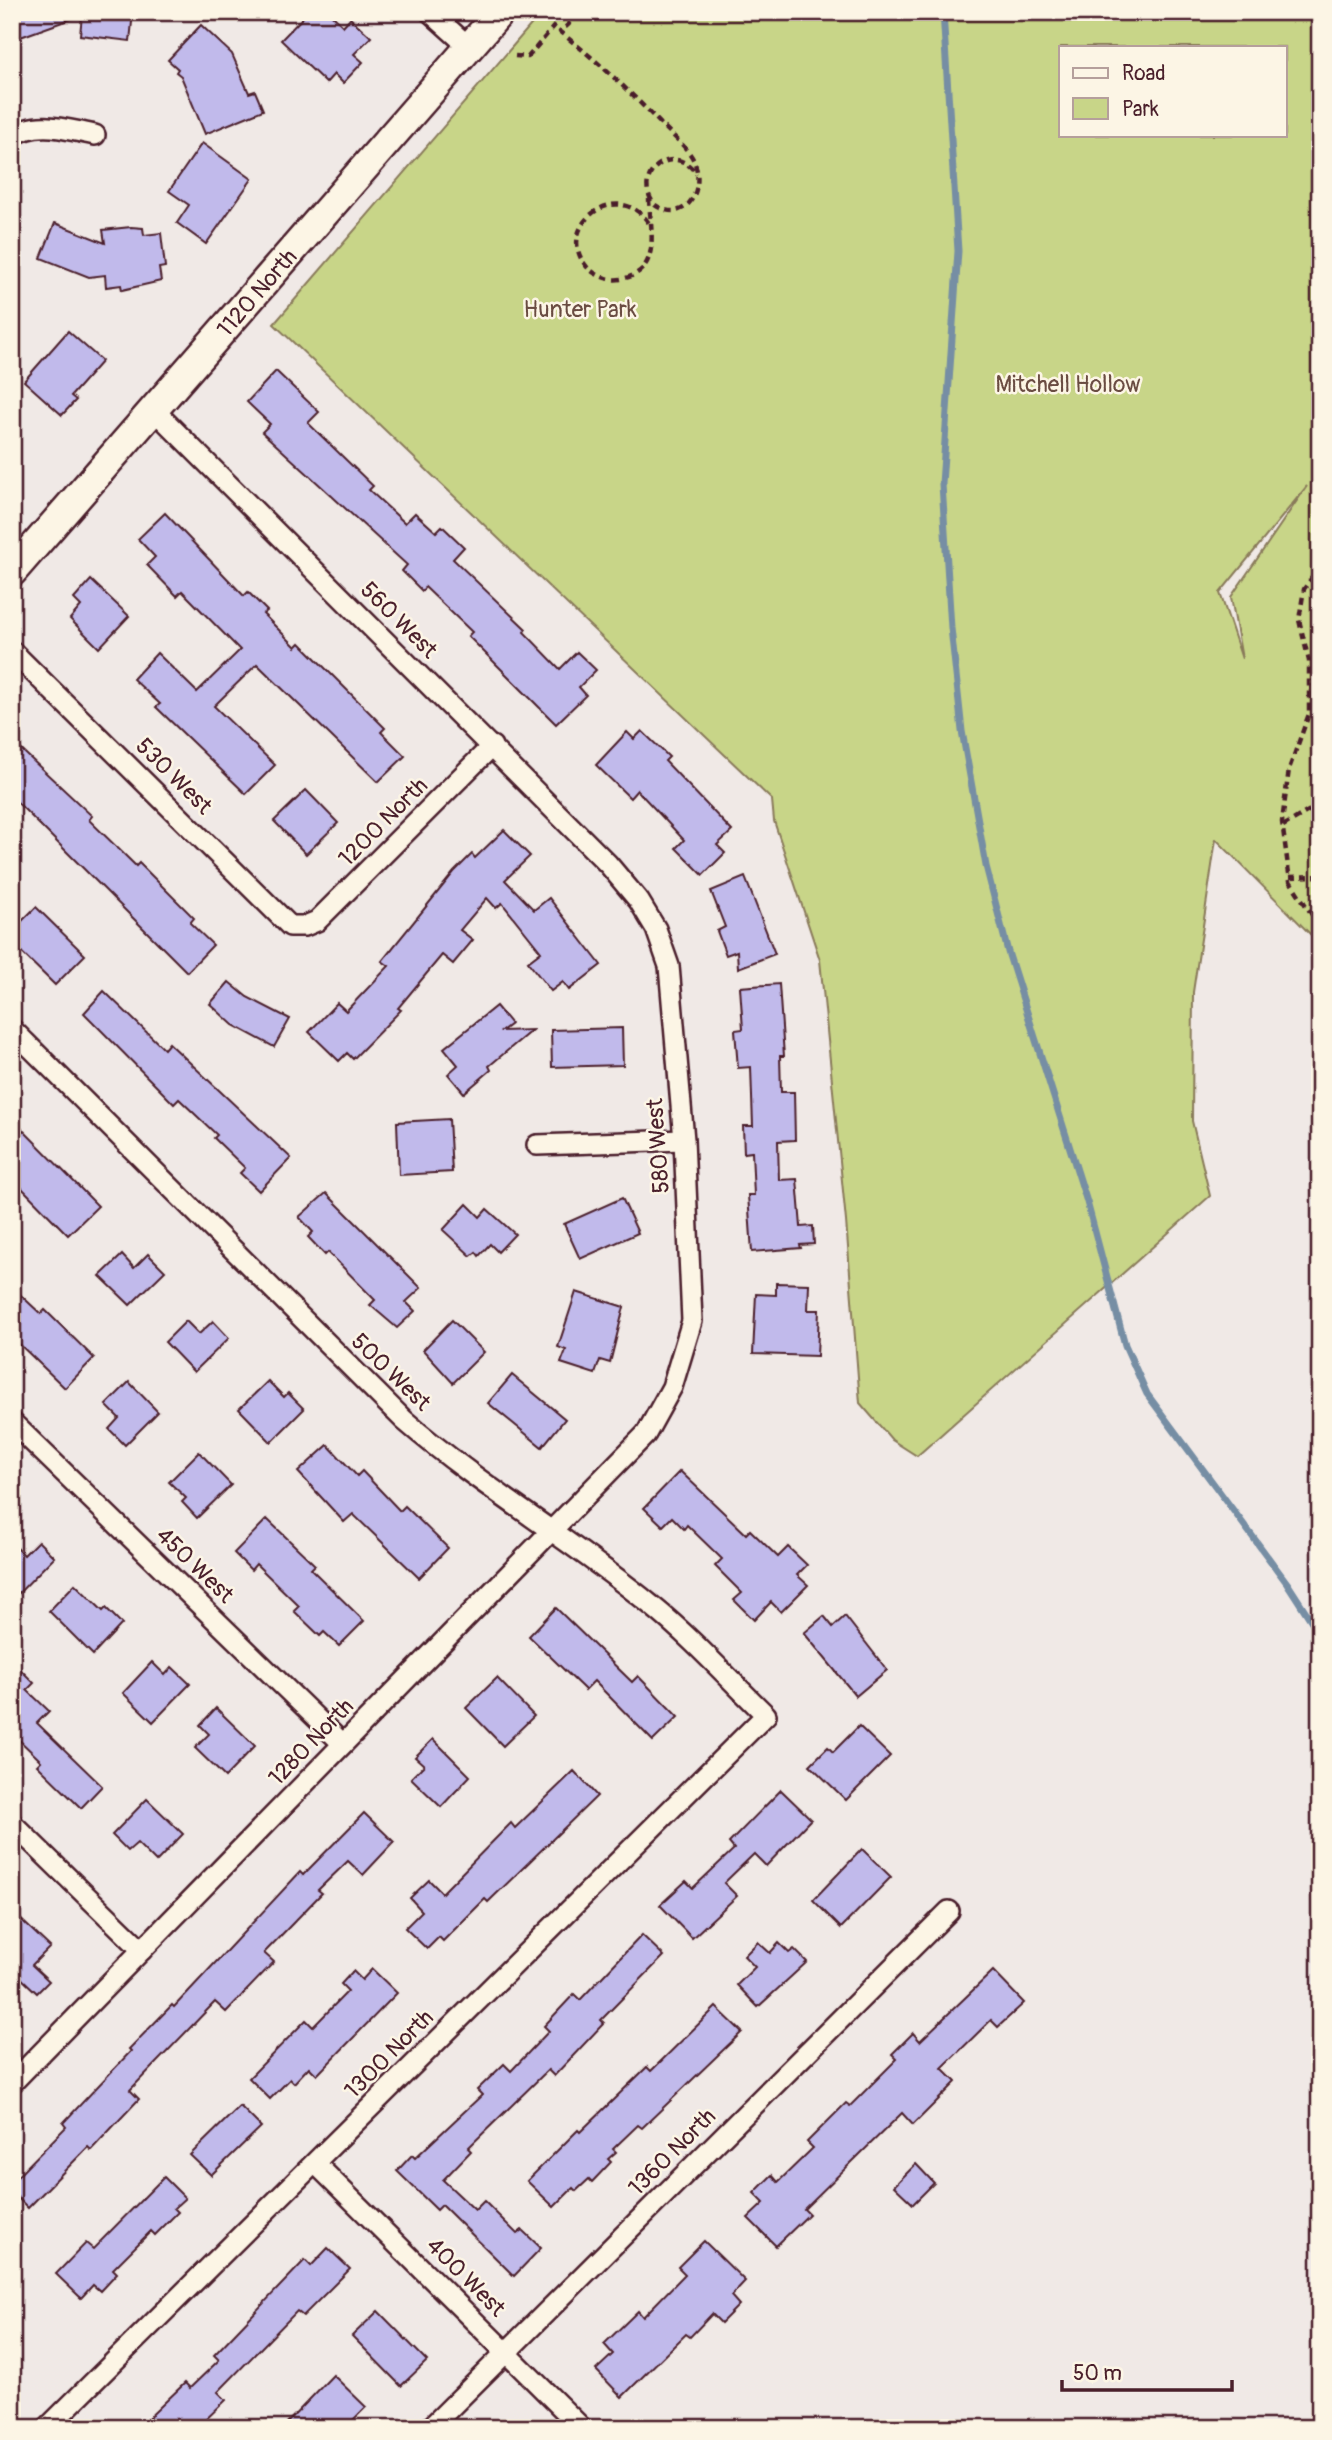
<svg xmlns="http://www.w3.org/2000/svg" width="1332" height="2440" font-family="Pangolin,sans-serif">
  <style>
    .green { fill: #c8d588; stroke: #897a5a; stroke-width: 2; fill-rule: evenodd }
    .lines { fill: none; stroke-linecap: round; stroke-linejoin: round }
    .stream { stroke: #768ea4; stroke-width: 7 }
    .building { fill: #c1baeb; stroke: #4a1f2b; stroke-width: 2 }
    .street-casing { stroke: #4a1f2b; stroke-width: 24 }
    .secondary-casing { stroke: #4a1f2b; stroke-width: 33 }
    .path { stroke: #4a1f2b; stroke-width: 4.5; stroke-dasharray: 7 5; stroke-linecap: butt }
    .street { stroke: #fcf5e5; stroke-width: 19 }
    .secondary { stroke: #fcf5e5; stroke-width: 28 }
    .labels { text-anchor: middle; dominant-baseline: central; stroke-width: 5; stroke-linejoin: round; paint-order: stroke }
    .street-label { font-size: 23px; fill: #4a1f2b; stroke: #fcf5e5 }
    .park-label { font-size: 23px; fill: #6a4c42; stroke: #fcf5e5 }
  </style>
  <rect width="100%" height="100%" fill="#f0e9e6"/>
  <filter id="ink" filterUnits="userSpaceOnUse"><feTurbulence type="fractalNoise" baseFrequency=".0143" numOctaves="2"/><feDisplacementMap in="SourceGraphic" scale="14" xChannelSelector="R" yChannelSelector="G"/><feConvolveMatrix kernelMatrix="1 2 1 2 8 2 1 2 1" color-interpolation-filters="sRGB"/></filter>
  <g filter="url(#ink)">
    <!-- green -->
    <path class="green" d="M542 12H1320V944L1216 839 1193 992 1192 1121 1210 1196 917 1456 892 1440 860 1403 846 1221 820 960 774 821 772 800 274 324ZM1285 47V135H1061V47ZM1307 486 1231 597 1242 659 1220 593Z"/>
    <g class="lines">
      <!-- stream -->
      <polyline class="stream" points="943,12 958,251 942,484 951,628 962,731 986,866 1008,952 1087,1202 1125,1345 1147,1394 1287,1583 1320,1634"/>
    </g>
    <!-- building -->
    <g class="building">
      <polygon points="12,12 133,12 130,41 80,35 82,15 12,40"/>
      <polygon points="308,12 329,12 343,26 350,18 371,37 354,54 363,62 343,83 334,74 326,83 281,40"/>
      <polygon points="201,25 232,54 249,93 255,91 263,110 205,134 181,76 176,72 178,69 168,60"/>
      <polygon points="202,143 252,179 206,244 177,223 189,205 169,191"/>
      <polygon points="55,223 105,243 103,230 131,227 143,228 144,235 161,233 165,267 159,268 161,281 122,290 121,285 106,287 105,275 89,277 41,258"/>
      <polygon points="68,331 102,361 71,396 76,400 62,415 24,381"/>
      <polygon points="276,371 319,412 308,423 373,486 369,490 405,523 415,513 436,532 442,526 464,547 453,559 526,629 524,632 560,669 577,652 596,670 579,687 586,695 556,724 468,636 472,632 425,587 422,591 402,571 407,565 262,432 270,424 247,402"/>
      <polygon points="165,513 244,596 248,592 267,611 263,614 296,647 300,643 385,728 381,732 405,756 378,782 257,664 214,706 275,765 246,794 156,707 160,704 133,679 157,653 197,692 240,650 182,591 177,596 147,565 155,557 138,539"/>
      <polygon points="91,580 129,616 99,648 70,619 81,606 74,599"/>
      <polygon points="642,731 669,757 665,761 732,831 717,845 725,853 703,875 676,848 684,840 637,790 630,798 596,765 627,732 634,739"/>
      <polygon points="12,741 92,816 89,820 136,866 139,863 194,918 190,923 213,945 187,972 12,797"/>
      <polygon points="306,790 338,823 306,854 274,821"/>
      <polygon points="504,830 530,856 505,880 534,910 549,898 601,965 569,990 563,982 551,991 528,962 541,952 502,903 496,908 487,898 460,930 473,940 453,964 442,955 398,1008 401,1010 353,1059 347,1053 339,1061 309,1032 337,1003 346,1011 389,966 382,961 454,872 472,854 475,858"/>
      <polygon points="745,877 775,954 738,968 737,951 726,955 717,931 725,927 711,891"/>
      <polygon points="36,907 85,955 55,985 12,943 12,931"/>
      <polygon points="229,982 247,997 290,1019 274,1047 233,1025 210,1004"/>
      <polygon points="779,984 784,1056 780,1056 781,1092 794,1092 795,1140 778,1141 779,1180 797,1179 801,1227 813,1226 814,1244 800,1245 801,1248 752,1252 748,1195 754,1195 752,1152 744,1153 743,1126 753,1126 751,1067 738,1068 735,1030 743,1029 740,987"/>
      <polygon points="104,991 164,1049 169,1043 291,1158 259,1191 240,1173 245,1168 214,1138 217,1135 179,1099 174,1104 84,1013"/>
      <polygon points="496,1006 511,1024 502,1031 532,1030 489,1066 491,1070 464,1093 448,1074 458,1065 444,1048"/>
      <polygon points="622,1028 623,1065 552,1067 551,1030"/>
      <polygon points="12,1119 98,1206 68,1235 12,1178"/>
      <polygon points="449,1119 452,1172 399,1175 397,1122"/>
      <polygon points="326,1193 421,1288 406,1302 415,1311 397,1328 370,1305 375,1300 328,1252 325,1255 308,1237 313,1232 299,1217"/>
      <polygon points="622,1198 638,1233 580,1259 564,1224"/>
      <polygon points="467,1204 480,1217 487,1209 515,1234 498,1252 490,1244 479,1256 476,1252 471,1256 443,1230"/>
      <polygon points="148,1254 165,1271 130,1305 100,1276 122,1255 134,1268"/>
      <polygon points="776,1283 809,1284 808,1310 819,1310 817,1356 753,1354 756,1294 776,1295"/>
      <polygon points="12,1287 41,1314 45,1310 94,1358 65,1388 12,1337"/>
      <polygon points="576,1292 624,1307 610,1363 600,1360 595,1374 561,1363 566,1350 558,1347"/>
      <polygon points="452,1320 484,1352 453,1383 423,1350"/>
      <polygon points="186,1321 199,1334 213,1321 229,1338 194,1372 165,1342"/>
      <polygon points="512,1375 565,1419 542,1447 488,1403"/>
      <polygon points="268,1381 284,1397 288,1393 304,1409 271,1442 239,1409"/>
      <polygon points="129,1382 158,1412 125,1445 109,1429 119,1418 106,1405"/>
      <polygon points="328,1445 357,1476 362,1471 400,1511 405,1506 448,1548 419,1578 353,1514 344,1522 298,1472"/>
      <polygon points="199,1452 231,1485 197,1518 182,1502 186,1498 169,1482"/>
      <polygon points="680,1471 746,1534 750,1530 778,1557 788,1547 807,1565 797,1575 808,1585 781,1612 771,1602 754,1620 734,1600 742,1593 715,1566 722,1559 687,1525 684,1529 672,1517 663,1526 644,1508"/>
      <polygon points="267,1519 315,1565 311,1569 364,1621 339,1646 324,1632 320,1636 294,1611 299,1606 256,1564 251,1570 234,1553"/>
      <polygon points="38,1541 54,1557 12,1600 12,1543 24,1555"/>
      <polygon points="75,1584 103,1611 106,1608 122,1624 93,1655 49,1611"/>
      <polygon points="556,1608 632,1682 638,1676 678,1717 653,1741 594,1681 585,1690 529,1636"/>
      <polygon points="824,1616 833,1627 845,1616 887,1670 856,1696 804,1633"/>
      <polygon points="12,1661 34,1683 27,1690 49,1711 37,1723 102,1786 81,1808 37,1765 41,1761 12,1733"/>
      <polygon points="152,1662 165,1675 172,1667 190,1684 153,1722 123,1693"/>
      <polygon points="497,1678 534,1716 503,1746 466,1708"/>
      <polygon points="216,1708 255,1746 225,1777 195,1748 209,1734 200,1725"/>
      <polygon points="859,1726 890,1756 846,1800 810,1765 828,1747 833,1752"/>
      <polygon points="433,1739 470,1776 441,1807 411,1778 424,1765 415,1757"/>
      <polygon points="574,1771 597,1796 488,1902 485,1899 443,1941 439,1937 427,1949 405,1928 422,1911 410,1898 429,1880 442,1893 511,1823 515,1828"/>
      <polygon points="781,1790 811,1819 766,1866 754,1854 724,1883 737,1896 692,1938 660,1905 686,1881 693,1888 734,1849 729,1843"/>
      <polygon points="147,1799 183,1834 156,1862 137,1843 128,1851 112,1835"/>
      <polygon points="364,1813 394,1842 363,1875 348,1861 318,1890 322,1893 264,1953 274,1962 226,2012 215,2002 130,2090 139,2099 91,2150 88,2147 28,2208 12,2192 12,2182 66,2127 63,2123 131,2051 129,2049 172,2005 174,2007 300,1872 303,1875"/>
      <polygon points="862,1849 891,1877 841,1928 813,1900"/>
      <polygon points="12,1911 50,1947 32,1965 49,1981 37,1993 20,1977 12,1985"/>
      <polygon points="642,1935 664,1956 601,2020 604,2023 554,2076 548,2070 468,2148 471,2151 443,2180 475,2210 484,2201 517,2234 522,2230 541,2248 514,2276 442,2205 437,2210 397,2171 412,2155 415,2158 482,2095 477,2090 504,2064 511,2071 549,2031 544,2026 574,1994 580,2000"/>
      <polygon points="758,1942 770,1953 779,1943 789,1953 794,1949 807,1962 758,2007 737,1985 755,1967 744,1956"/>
      <polygon points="372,1969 397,1993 317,2075 309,2067 294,2083 290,2079 270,2099 249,2078 306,2020 313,2027 348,1991 341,1984 353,1971 362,1980"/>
      <polygon points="993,1971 1024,2003 998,2027 991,2020 942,2068 956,2082 913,2125 902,2113 804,2209 809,2214 776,2246 748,2218 764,2203 754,2193 772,2175 778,2182 813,2148 807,2142 846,2103 850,2106 897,2059 892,2054 913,2033 920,2041"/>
      <polygon points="716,2007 742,2032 642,2128 638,2125 613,2149 616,2152 608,2159 611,2162 592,2182 589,2179 576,2191 573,2188 554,2207 527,2181 578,2130 580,2132 647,2067 651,2071"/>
      <polygon points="240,2106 261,2127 211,2175 190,2155"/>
      <polygon points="916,2164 934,2183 913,2204 894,2186"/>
      <polygon points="164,2177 185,2198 174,2208 178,2212 155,2235 151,2231 113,2269 117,2273 100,2291 93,2285 81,2298 56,2274 86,2243 93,2249"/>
      <polygon points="704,2241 745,2281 731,2296 739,2305 721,2323 712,2314 690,2337 686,2334 622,2397 596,2370 613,2354 604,2344 638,2311 643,2317 685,2274 678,2267"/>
      <polygon points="328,2248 350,2269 303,2316 297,2311 218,2392 226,2400 197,2428 138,2428 185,2383 190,2388 219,2360 214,2355 305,2260 311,2266"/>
      <polygon points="378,2311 427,2361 401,2386 352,2336"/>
      <polygon points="333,2375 366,2407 345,2428 282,2428"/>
    </g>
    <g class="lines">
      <defs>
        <g id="street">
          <polyline points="430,12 469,47"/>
          <path d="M12 137C36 118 68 130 95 135"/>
          <polyline points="12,651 290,926 305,926 317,921 492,746"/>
          <path d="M12 1029 404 1420C482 1488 572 1540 651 1605 692 1638 728 1678 766 1715L47 2428"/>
          <polyline points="537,1145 684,1140"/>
          <polyline points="12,1422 343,1744"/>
          <polyline points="12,1823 142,1950"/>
          <polyline points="12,2083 646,1434 672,1387 692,1321 684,1140 669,966 656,929 639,901 608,864 155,411"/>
          <polyline points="315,2163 582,2428"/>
          <polyline points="430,2428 949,1911"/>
        </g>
        <polyline id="secondary" points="12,572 500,12"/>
      </defs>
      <!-- street casing -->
      <use href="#street" class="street-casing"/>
      <!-- secondary casing -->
      <use href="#secondary" class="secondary-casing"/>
      <!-- path -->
      <g class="path">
        <path d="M515 56 528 57 561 18 569 24 560 32C597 60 628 90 660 123 670 133 682 143 690 154 709 180 690 228 655 205 629 174 676 140 696 174"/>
        <path d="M649 199C650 228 663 272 621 279 609 281 596 276 587 267 552 227 619 175 650 225"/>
        <polyline points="1320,566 1304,589 1299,620 1309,661 1309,714 1289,769 1282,822 1290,881 1320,927"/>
        <polyline points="1283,826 1320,804"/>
        <polyline points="1290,877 1320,876"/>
      </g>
      <!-- street -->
      <use href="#street" class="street"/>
      <!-- secondary -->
      <use href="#secondary" class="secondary"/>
    </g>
  </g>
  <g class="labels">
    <!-- street labels -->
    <g class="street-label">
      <text transform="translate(257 293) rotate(-49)">1120 North</text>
      <text transform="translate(399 620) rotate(45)">560 West</text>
      <text transform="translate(174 776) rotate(45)">530 West</text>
      <text transform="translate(383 822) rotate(-45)">1200 North</text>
      <text transform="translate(658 1146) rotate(-94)">580 West</text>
      <text transform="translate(391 1372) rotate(44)">500 West</text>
      <text transform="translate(195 1565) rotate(44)">450 West</text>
      <text transform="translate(311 1742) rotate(-46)">1280 North</text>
      <text transform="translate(389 2054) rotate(-45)">1300 North</text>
      <text transform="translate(672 2152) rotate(-45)">1360 North</text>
      <text transform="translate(466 2277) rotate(45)">400 West</text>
    </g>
    <!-- park labels -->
    <g class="park-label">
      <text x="580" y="309">Hunter Park</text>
      <text x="1068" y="384">Mitchell Hollow</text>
    </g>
  </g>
  <!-- margin -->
  <rect width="1332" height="2440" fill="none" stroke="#fcf5e5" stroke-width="42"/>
  <rect x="21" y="21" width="1290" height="2398" fill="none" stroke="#4a1f2b" stroke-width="2.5" filter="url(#ink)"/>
  <!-- legend -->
  <rect x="1059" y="46" width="228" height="91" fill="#fcf5e5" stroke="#b59f9b" stroke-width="2"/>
  <rect x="1073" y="68" width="35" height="10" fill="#fcf5e5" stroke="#b59f9b" stroke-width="2"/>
  <text x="1122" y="80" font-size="21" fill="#4a1f2b">Road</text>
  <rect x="1073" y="98" width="35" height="21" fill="#c8d588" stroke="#b59f9b" stroke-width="2"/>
  <text x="1122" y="116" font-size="21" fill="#4a1f2b">Park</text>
  <!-- scale -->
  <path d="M1062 2380v10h170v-10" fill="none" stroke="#4a1f2b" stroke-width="3.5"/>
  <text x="1073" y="2380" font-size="21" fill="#4a1f2b" stroke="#fcf5e5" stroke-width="5" paint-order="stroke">50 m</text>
</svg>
